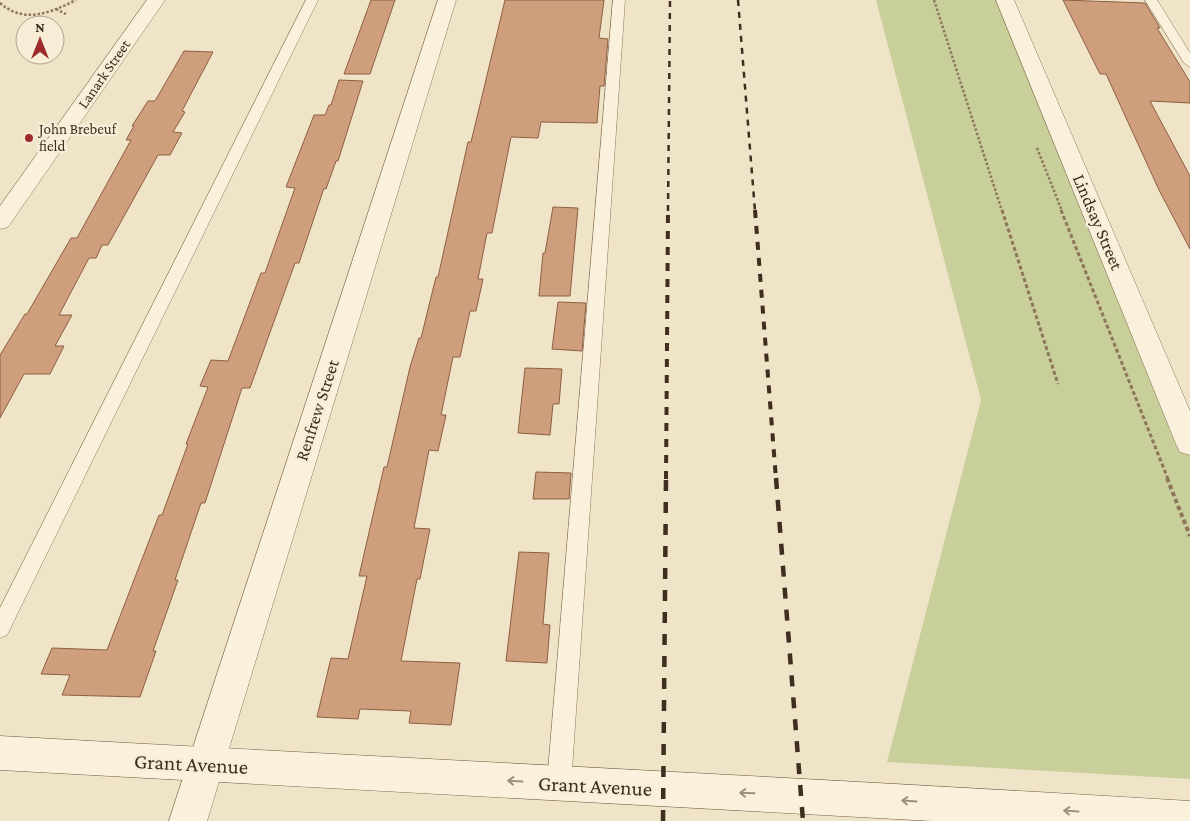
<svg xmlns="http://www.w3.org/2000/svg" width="1190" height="821" font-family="'Crimson Pro',serif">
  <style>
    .green { fill: #c9cf9b }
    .building { fill: #cf9f7d; stroke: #8d5f41 }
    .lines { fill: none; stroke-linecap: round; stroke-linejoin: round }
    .lane-casing { stroke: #8d765c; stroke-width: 1 }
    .street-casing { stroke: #8d765c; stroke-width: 1 }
    .secondary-casing { stroke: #6f573f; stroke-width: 1 }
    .path-far2 { stroke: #8d765c; stroke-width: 2.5; stroke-dasharray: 2.5 2; stroke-linecap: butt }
    .path-far1 { stroke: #8d765c; stroke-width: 3; stroke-dasharray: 4 2.5; stroke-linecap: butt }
    .path { stroke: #8d765c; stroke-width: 4; stroke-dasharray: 4.5 3; stroke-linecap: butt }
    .lane { fill: #faf1dc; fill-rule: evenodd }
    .street { fill: #faf1dc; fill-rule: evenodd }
    .secondary { fill: #faf1dc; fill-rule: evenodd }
    .rail-far2 { stroke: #3d2e20; stroke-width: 2.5; stroke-dasharray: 6 6; stroke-linecap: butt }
    .rail-far1 { stroke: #3d2e20; stroke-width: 4; stroke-dasharray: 8 8; stroke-linecap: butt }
    .rail { stroke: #3d2e20; stroke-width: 4.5; stroke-dasharray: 11 11; stroke-linecap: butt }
    .oneway { stroke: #9c907e }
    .poi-dot { fill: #9e2a2b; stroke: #f7eed8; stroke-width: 2 }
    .labels { text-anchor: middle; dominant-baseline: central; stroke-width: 5; stroke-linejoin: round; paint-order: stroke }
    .far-street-label { font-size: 15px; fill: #3d2e20; stroke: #f7eed8 }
    .far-poi-label { font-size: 15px; fill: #3d2e20; stroke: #f7eed8; text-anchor: start }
    .street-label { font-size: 18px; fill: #3d2e20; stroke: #f7eed8 }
    .near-street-label { font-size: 21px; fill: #3d2e20; stroke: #f7eed8 }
  </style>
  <rect width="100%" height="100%" fill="#f0e4c8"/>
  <!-- green -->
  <polygon class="green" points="876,0 1005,0 1190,444 1190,779 887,762 981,400"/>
  <!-- building -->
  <g class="building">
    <polygon points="371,0 395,0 370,74 344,74"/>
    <polygon points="505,0 604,0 599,38 608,39 604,86 600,86 597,123 541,122 538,138 511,137 492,233 487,233 478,279 483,279 476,311 470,311 460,357 453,357 441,415 446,415 438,451 429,450 414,528 430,529 420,579 417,579 401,661 460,663 451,725 409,723 411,711 360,709 358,719 317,717 331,658 348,659 367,576 359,576 384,467 387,467 410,367 419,338 421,338 436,277 438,277 468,142 471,142 478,113"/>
    <polygon points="1063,0 1145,3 1160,28 1157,28 1190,82 1190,103 1150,101 1190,176 1190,249 1159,190 1106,74 1100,74"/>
    <polygon points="184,51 213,52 182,111 185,112 173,132 182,133 170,155 158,155 108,245 102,245 96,258 89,258 59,315 72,315 55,346 64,346 50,374 24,374 0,418 0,355 25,314 27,314 71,238 77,238 131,140 126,140 134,126 132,126 148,101 155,101"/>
    <polygon points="339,80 363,81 338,161 336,161 326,189 324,188 299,263 295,263 250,388 242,388 205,503 201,503 175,580 178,580 153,651 156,651 140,697 62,695 70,675 41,674 52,648 107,650 159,515 162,515 188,444 186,444 208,387 200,386 211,360 228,361 261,273 265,273 295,188 286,187 314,115 325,115 329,105 331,105"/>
    <polygon points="553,207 578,208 570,296 539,296 543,253 545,253"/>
    <polygon points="558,302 586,303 582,351 552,349"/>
    <polygon points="525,368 562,369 559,404 553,404 550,435 518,433"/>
    <polygon points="536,472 571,473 569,499 533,499"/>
    <polygon points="519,552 549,553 543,624 550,625 547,663 506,661"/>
  </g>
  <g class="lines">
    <defs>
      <g id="lane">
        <polygon points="306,0 318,0 7,635 0,638 0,608"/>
        <polygon points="613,0 625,0 571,784 567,792 559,795 551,792 547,784"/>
        <polygon points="1145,0 1157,0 1190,53 1190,67 1184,63"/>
      </g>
      <g id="street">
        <polygon points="147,0 165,0 8,227 0,229 0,206"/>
        <polygon points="438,0 456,0 207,821 169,821"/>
        <polygon points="996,0 1014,0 1190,411 1190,455 1180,452 1176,444"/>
      </g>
      <path id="secondary" d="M0 736C397 758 793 777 1190 801V821H932L0 770Z"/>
    </defs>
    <!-- lane casing -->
    <use href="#lane" class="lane-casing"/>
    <!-- street casing -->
    <use href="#street" class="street-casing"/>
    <!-- secondary casing -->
    <use href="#secondary" class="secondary-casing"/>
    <!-- path-far2 -->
    <g class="path-far2">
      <polyline points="934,0 1002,211"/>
      <path d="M0 3C24 24 50 13 76 0"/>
      <polyline points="56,9 66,14"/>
      <polyline points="1037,148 1062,211"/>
    </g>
    <!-- path-far1 -->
    <g class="path-far1">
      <polyline points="1002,210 1058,384"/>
      <polyline points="1061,210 1168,479"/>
    </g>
    <!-- path -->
    <polyline class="path" points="1167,478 1190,536"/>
    <!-- lane -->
    <use href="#lane" class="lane"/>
    <!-- street -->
    <use href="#street" class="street"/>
    <!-- secondary -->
    <use href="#secondary" class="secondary"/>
    <!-- rail-far2 -->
    <g class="rail-far2">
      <polyline points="738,0 755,211"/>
      <polyline points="668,211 670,0"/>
    </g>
    <!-- rail-far1 -->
    <g class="rail-far1">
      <polyline points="755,210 776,479"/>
      <polyline points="666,479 668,210"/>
    </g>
    <!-- rail -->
    <g class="rail">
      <polyline points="776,478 803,821"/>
      <polyline points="663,821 666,478"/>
    </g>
  </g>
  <!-- one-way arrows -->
  <defs><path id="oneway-shaft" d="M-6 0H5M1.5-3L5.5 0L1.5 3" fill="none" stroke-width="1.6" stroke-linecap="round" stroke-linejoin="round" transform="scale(1.25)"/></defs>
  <g class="oneway">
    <use href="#oneway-shaft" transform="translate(515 781) rotate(-177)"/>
    <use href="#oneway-shaft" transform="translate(747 793) rotate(-178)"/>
    <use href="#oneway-shaft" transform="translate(909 801) rotate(-176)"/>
    <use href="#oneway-shaft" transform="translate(1071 811) rotate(-176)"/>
  </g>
  <!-- markers -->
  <circle class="poi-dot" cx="29" cy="138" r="5"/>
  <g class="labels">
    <!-- far-street labels -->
    <g class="far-street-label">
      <text transform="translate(104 74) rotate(-55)">Lanark Street</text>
    </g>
    <!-- far-poi labels -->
    <g class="far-poi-label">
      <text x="39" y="129">John Brebeuf<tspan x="39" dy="17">field</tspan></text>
    </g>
    <!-- street labels -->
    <g class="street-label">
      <text transform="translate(1098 222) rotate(67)">Lindsay Street</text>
      <text transform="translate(317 410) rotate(-72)">Renfrew Street</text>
    </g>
    <!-- near-street labels -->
    <g class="near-street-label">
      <text transform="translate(191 764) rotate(3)">Grant Avenue</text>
      <text transform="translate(595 786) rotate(3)">Grant Avenue</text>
    </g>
  </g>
  <!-- north arrow -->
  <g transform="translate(40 40)"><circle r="24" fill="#f7eed8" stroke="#ada18e"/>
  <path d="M0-4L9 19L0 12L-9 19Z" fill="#9e2a2b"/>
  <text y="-8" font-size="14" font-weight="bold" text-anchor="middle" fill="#3d2e20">N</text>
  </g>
</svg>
